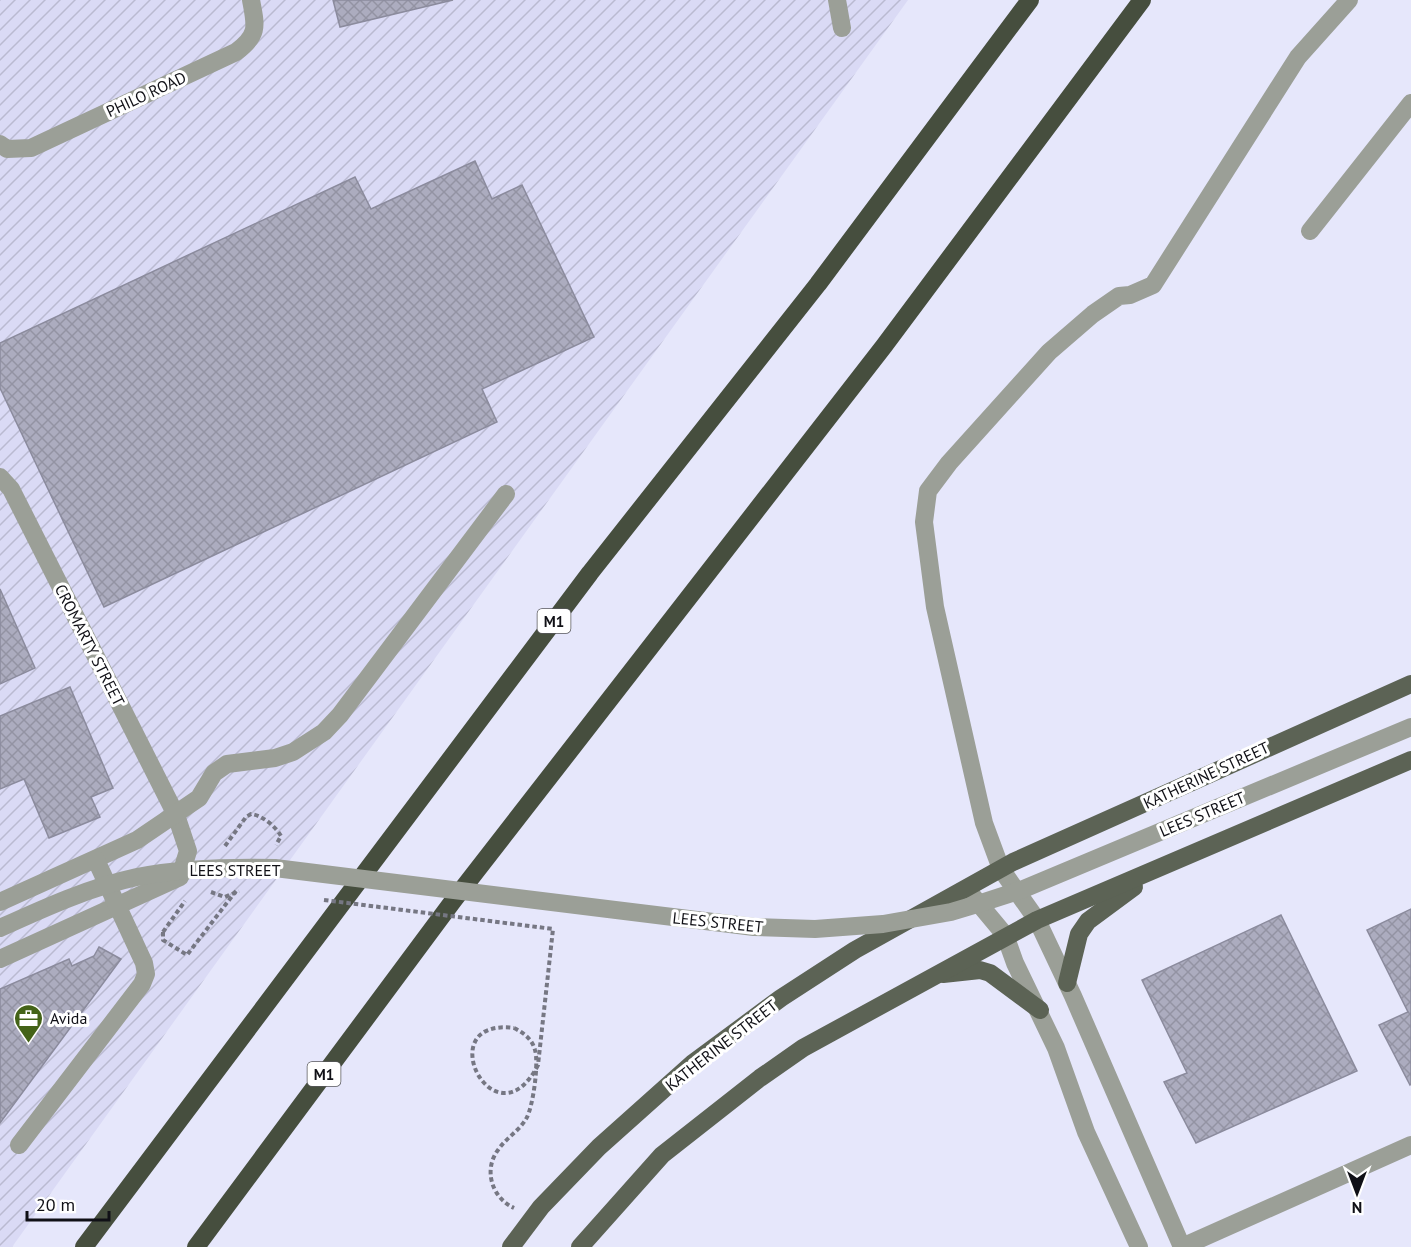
<svg xmlns="http://www.w3.org/2000/svg" width="1411" height="1247" font-family="'PT Sans',sans-serif">
  <style>
    .industrial { fill: url(#industrial-furrows) }
    .building { fill: url(#building-cross-hatch); stroke: #8b8b9d; stroke-width: 1.5 }
    .lines { fill: none; stroke-linecap: round; stroke-linejoin: round }
    .path { stroke: #767783; stroke-width: 4; stroke-dasharray: 4.5 3; stroke-linecap: butt }
    .minor { stroke: #9b9f97; stroke-width: 18 }
    .major { stroke: #5c6355; stroke-width: 18 }
    .highway { stroke: #464e3e; stroke-width: 18 }
    .path-bridge { stroke: #767783; stroke-width: 4; stroke-dasharray: 4.5 3; stroke-linecap: butt }
    .minor-bridge { stroke: #9b9f97; stroke-width: 18 }
    .labels { text-anchor: middle; dominant-baseline: central; stroke-width: 6; stroke-linejoin: round; paint-order: stroke }
    .shield { fill: #fff; stroke: #58585c; stroke-width: 1.5 }
    .shield-label { font-size: 15px; font-weight: bold; fill: #101016 }
    .street-label { font-size: 16px; fill: #101016; stroke: #fff }
    .poi-label { font-size: 16px; fill: #101016; stroke: #fff; text-anchor: start }
  </style>
  <defs>
    <pattern id="industrial-furrows" width="10" height="10" patternUnits="userSpaceOnUse" patternTransform="scale(1.5)"><rect width="10" height="10" fill="#dadaf5"/><path d="M-1 1l2-2M0 10L10 0M9 11l2-2" fill="none" stroke="#babad1"/></pattern>
    <pattern id="building-cross-hatch" width="8" height="8" patternUnits="userSpaceOnUse" patternTransform="scale(1.5)"><rect width="8" height="8" fill="#acacbf"/><path d="M0 0l8 8M0 8l8-8" fill="none" stroke="#9393a3"/></pattern>
  </defs>
  <rect width="100%" height="100%" fill="#e6e7fb"/>
  <!-- industrial -->
  <polygon class="industrial" points="0,0 908,0 12,1247 0,1247"/>
  <!-- building -->
  <g class="building">
    <polygon points="333,0 453,0 340,27"/>
    <polygon points="475,161 492,199 522,185 594,337 482,389 497,422 104,607 0,388 0,343 355,177 371,209"/>
    <polygon points="0,589 35,668 0,684"/>
    <polygon points="70,687 113,788 91,797 100,817 49,838 24,779 0,789 0,716"/>
    <polygon points="1411,909 1411,1084 1410,1085 1379,1025 1408,1012 1367,930"/>
    <polygon points="1281,915 1357,1071 1196,1143 1164,1082 1187,1073 1142,980"/>
    <polygon points="99,947 121,959 0,1123 0,989 69,959 72,966 94,956"/>
  </g>
  <g class="lines">
    <!-- path -->
    <g class="path">
      <path d="M225 846 246 817 251 814C262 815 276 827 281 836L276 845"/>
      <polyline points="211,892 225,897 239,891"/>
      <polyline points="163,932 185,901"/>
      <path d="M514 1028C524 1033 532 1039 535 1050 539 1063 533 1108 526 1119 519 1131 506 1138 498 1150 483 1170 492 1198 514 1208"/>
    </g>
    <!-- minor -->
    <g class="minor">
      <polyline points="837,0 842,28"/>
      <path d="M0 144 7 149 31 148 236 52C259 35 256 26 251 0"/>
      <polyline points="1310,231 1411,103"/>
      <polyline points="0,477 11,489 176,815 188,851 180,877 0,959"/>
      <polyline points="970,893 1005,935 1015,963 1056,1048 1086,1132 1139,1247"/>
      <polyline points="0,902 137,840 199,798 214,773 227,764 275,758 293,752 324,732 340,715 506,494"/>
      <polyline points="19,1145 142,984 146,974 144,963 96,860"/>
      <polyline points="1182,1247 1073,996 1037,920 1001,869 984,823 935,607 924,522 928,491 949,463 1049,352 1093,314 1119,296 1130,295 1153,285 1298,57 1349,0"/>
      <polyline points="1182,1247 1411,1145"/>
    </g>
    <!-- major -->
    <g class="major">
      <polyline points="943,974 980,970 990,973 1040,1010"/>
      <polyline points="1067,983 1079,934 1088,921 1134,887"/>
      <polyline points="511,1247 541,1207 599,1147 693,1063 781,998 855,950 1013,862 1411,684"/>
      <polyline points="580,1247 662,1155 760,1078 803,1048 1037,920 1411,760"/>
    </g>
    <!-- highway -->
    <g class="highway">
      <polyline points="84,1247 590,573 818,284 1030,0"/>
      <polyline points="196,1247 453,901 884,346 1142,0"/>
    </g>
    <!-- path-bridge -->
    <g class="path-bridge">
      <path d="M324 900 553 929 538 1065C495 1149 428 1017 514 1028"/>
      <polyline points="163,932 163,940 187,955 236,891"/>
    </g>
    <!-- minor-bridge -->
    <path class="minor-bridge" d="M0 928C44 908 90 887 137 877 183 868 229 867 275 868L754 927 815 929 883 924 951 912 981 903 1021 890 1411 727"/>
  </g>
  <!-- icons -->
  <defs>
    <symbol id="office-pin" viewBox="-11 -11 22 30"><path d="M0 17L-7.5 6A9.5 9.5 0 1 1 7.5 6Z" fill="#446318" stroke="#fff"/><path d="M-6-3h4V-5.5h4V-3h4V5H-6ZM-1-4.5V-3h2v-1.5ZM-6 0V1H6V0Z" fill="#fff"/></symbol>
  </defs>
  <g fill-rule="evenodd">
    <use href="#office-pin" x="12" y="1002" width="33" height="45"/>
  </g>
  <g class="labels">
    <!-- shield labels -->
    <g class="shield">
      <rect x="537.5" y="609" width="33" height="24" rx="4.5"/>
      <rect x="307.5" y="1062" width="33" height="24" rx="4.5"/>
    </g>
    <g class="shield-label">
      <text x="554" y="621">M1</text>
      <text x="324" y="1074">M1</text>
    </g>
    <!-- street labels -->
    <g class="street-label">
      <text transform="translate(146 94) rotate(-25)">PHILO ROAD</text>
      <text transform="translate(90 645) rotate(63)">CROMARTY STREET</text>
      <text transform="translate(1206 775) rotate(-25)">KATHERINE STREET</text>
      <text transform="translate(1202 814) rotate(-23)">LEES STREET</text>
      <text x="235" y="870">LEES STREET</text>
      <text transform="translate(718 922) rotate(6)">LEES STREET</text>
      <text transform="translate(721 1045) rotate(-38)">KATHERINE STREET</text>
    </g>
    <!-- poi labels -->
    <g class="poi-label">
      <text x="50" y="1018">Avida</text>
    </g>
  </g>
  <!-- north arrow -->
  <g transform="translate(1357 1193) rotate(180)" stroke="#ffffff" stroke-width="4.5" paint-order="stroke">
  <path d="M0-4.5L10 22L0 15L-10 22Z" fill="#101016"/>
  <text y="-9" font-size="16" font-weight="bold" text-anchor="middle" fill="#101016">N</text>
  </g>
  <!-- scale -->
  <path d="M27 1211v9h82v-9" fill="none" stroke="#101016" stroke-width="3"/>
  <text x="36" y="1211" font-size="18" fill="#101016" stroke="#ffffff" stroke-width="4.5" paint-order="stroke">20 m</text>
</svg>
